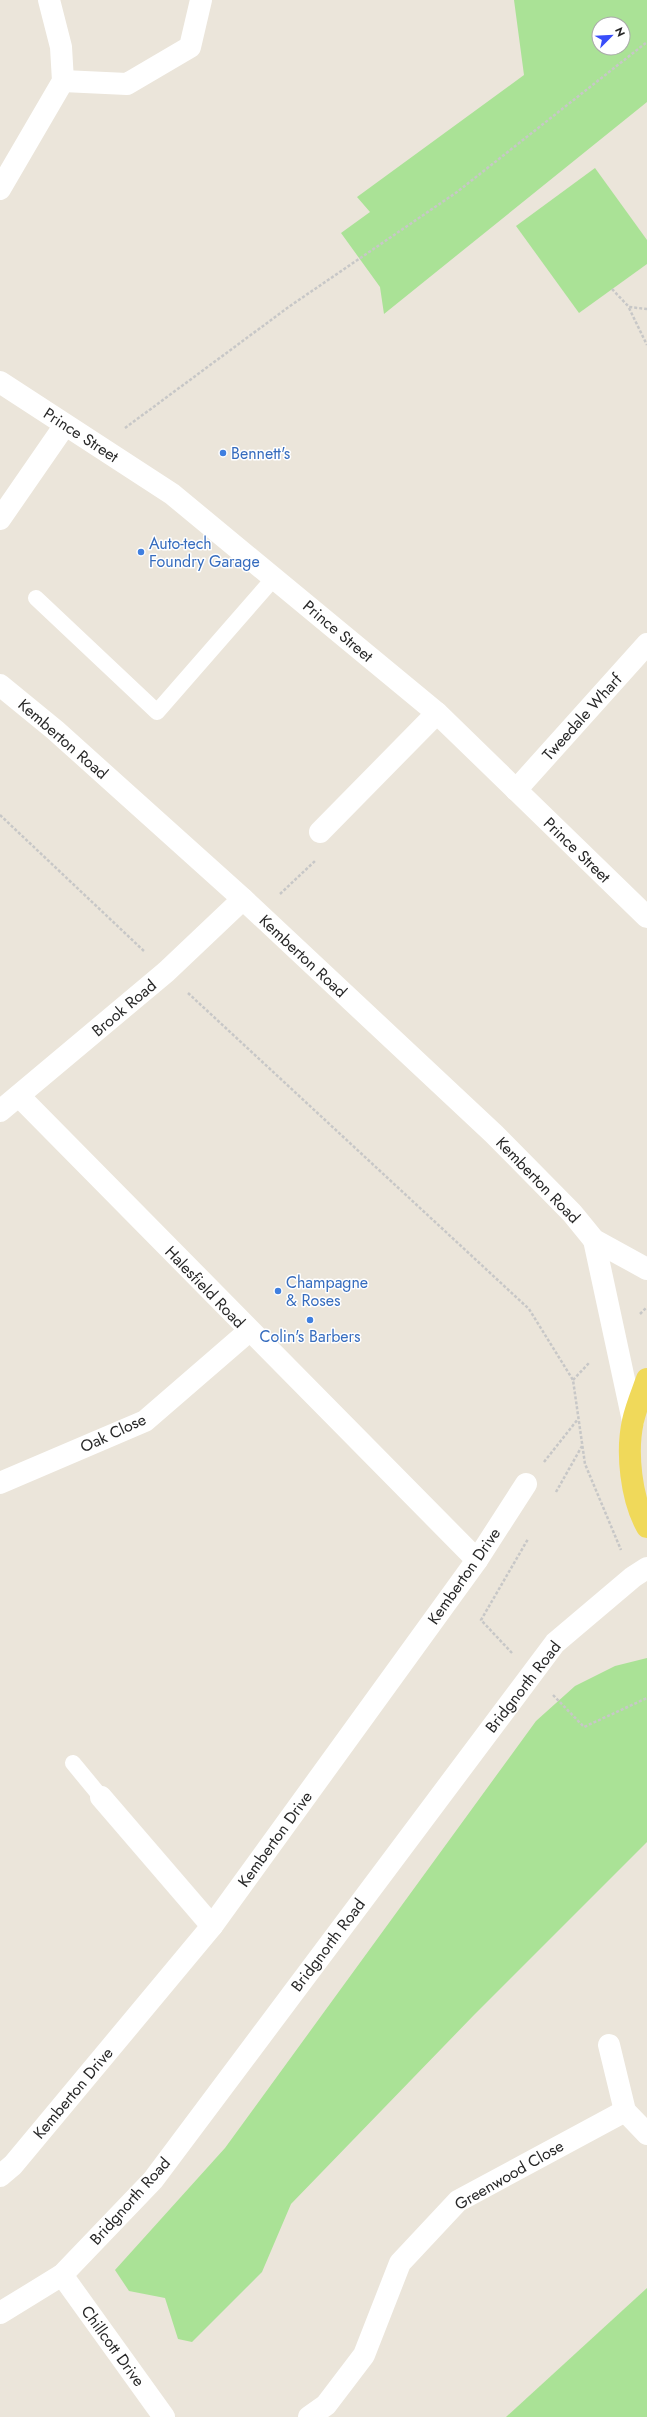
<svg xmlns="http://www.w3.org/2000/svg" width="647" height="2417" font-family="Jost,sans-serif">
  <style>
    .green { fill: #aae296; fill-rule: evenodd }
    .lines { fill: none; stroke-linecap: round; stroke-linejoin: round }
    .path { stroke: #c7c7c7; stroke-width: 2.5; stroke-dasharray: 3 2; stroke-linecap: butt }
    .service { stroke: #fff; stroke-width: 16 }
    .minor { stroke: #fff; stroke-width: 22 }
    .tertiary { stroke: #fff; stroke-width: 22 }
    .primary { stroke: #f0d95a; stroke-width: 22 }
    .shop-dot { fill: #3f7fe0; stroke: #fff; stroke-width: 1.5 }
    .labels { text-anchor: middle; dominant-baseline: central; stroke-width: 3; stroke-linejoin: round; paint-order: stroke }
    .street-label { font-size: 16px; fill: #282828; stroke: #fff }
    .shop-label { font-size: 16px; fill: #366cbe; stroke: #fff; text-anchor: start }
  </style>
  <rect width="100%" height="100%" fill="#ebe5da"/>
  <!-- green -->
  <g class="green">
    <path d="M514 0H647V102L384 314 380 287 341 233 370 212 357 197 524 75ZM599 24H623V48H599Z"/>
    <polygon points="595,168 647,240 647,264 579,313 516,226"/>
    <polygon points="647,1658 647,1842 474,2015 291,2204 262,2272 192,2342 178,2339 165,2298 129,2291 115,2270 225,2148 536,1721 575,1686 615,1666"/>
    <polygon points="647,2288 647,2417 506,2417"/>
  </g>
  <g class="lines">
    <!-- path -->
    <g class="path">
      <polyline points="612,289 629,307 647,309"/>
      <polyline points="629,308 647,345"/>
      <polyline points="125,428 290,306 457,192 647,42"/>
      <polyline points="0,815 145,952"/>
      <polyline points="280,894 316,860"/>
      <polyline points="188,993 529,1309 573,1380 585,1464 621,1550"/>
      <polyline points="640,1314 647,1307"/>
      <polyline points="573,1380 589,1363"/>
      <polyline points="544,1462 578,1419"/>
      <polyline points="556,1492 582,1446"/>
      <polyline points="512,1653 481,1620 528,1539"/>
      <polyline points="553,1695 584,1727 647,1698"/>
    </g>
    <!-- service -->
    <g class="service">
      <polyline points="36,598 157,712 274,578"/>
      <polyline points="73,1763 101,1797"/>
    </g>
    <!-- minor -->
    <g class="minor">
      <polyline points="63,81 127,84 190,47 201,0"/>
      <polyline points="0,189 63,81 61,47 49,0"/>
      <polyline points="0,382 172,494 437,713 647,917"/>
      <polyline points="0,519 65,425"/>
      <polyline points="516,790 647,644"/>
      <polyline points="320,832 437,713"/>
      <polyline points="19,1096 477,1560"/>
      <polyline points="0,1111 166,972 243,899"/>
      <polyline points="0,1483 145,1421 249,1331"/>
      <polyline points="101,1797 212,1926"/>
      <polyline points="609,2045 625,2111 647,2134"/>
      <polyline points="0,2176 13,2165 212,1926 477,1560 526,1484"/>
      <polyline points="62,2275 164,2417"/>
      <polyline points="309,2417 326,2405 364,2355 400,2263 458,2201 625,2111"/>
    </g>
    <!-- tertiary -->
    <g class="tertiary">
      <polyline points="0,685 55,730 243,899 494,1134 572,1213 594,1240 647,1269"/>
      <polyline points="594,1240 633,1421"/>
      <polyline points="0,2313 62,2275 153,2180 555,1643 633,1577 647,1568"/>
    </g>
    <!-- primary -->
    <path class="primary" d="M647 1379C642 1393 636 1407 633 1421 626 1452 631 1499 647 1527"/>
  </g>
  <!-- markers -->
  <g class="shop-dot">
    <circle cx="223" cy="453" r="4"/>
    <circle cx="141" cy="552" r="4"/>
    <circle cx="278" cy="1291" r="4"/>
    <circle cx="310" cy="1320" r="4"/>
  </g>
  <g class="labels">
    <!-- street labels -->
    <g class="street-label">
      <text transform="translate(81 435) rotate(33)">Prince Street</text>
      <text transform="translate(338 631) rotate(40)">Prince Street</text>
      <text transform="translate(582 717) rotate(-48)">Tweedale Wharf</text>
      <text transform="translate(63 739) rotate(41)">Kemberton Road</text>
      <text transform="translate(577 850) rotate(44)">Prince Street</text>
      <text transform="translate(303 956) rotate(43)">Kemberton Road</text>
      <text transform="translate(124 1008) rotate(-40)">Brook Road</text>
      <text transform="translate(538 1180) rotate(46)">Kemberton Road</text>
      <text transform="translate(205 1287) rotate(46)">Halesfield Road</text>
      <text transform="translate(113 1433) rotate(-25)">Oak Close</text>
      <text transform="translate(464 1576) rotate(-55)">Kemberton Drive</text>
      <text transform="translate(523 1687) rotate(-52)">Bridgnorth Road</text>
      <text transform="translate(275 1839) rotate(-54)">Kemberton Drive</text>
      <text transform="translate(328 1945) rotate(-53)">Bridgnorth Road</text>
      <text transform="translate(73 2093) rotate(-50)">Kemberton Drive</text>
      <text transform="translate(509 2175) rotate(-30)">Greenwood Close</text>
      <text transform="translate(130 2201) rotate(-48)">Bridgnorth Road</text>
      <text transform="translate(113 2346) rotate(54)">Chillcott Drive</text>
    </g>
    <!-- shop labels -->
    <g class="shop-label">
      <text x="231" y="453">Bennett's</text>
      <text x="149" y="543">Auto-tech<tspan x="149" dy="18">Foundry Garage</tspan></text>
      <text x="286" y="1282">Champagne<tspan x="286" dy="18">&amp; Roses</tspan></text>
      <text x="310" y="1336" text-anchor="middle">Colin's Barbers</text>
    </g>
  </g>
  <!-- north arrow -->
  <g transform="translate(611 36) rotate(66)"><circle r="19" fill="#ffffff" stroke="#a9a9a9"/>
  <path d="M0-3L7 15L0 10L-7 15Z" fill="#384dfa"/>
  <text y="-6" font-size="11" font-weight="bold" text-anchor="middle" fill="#282828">N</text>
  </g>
</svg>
